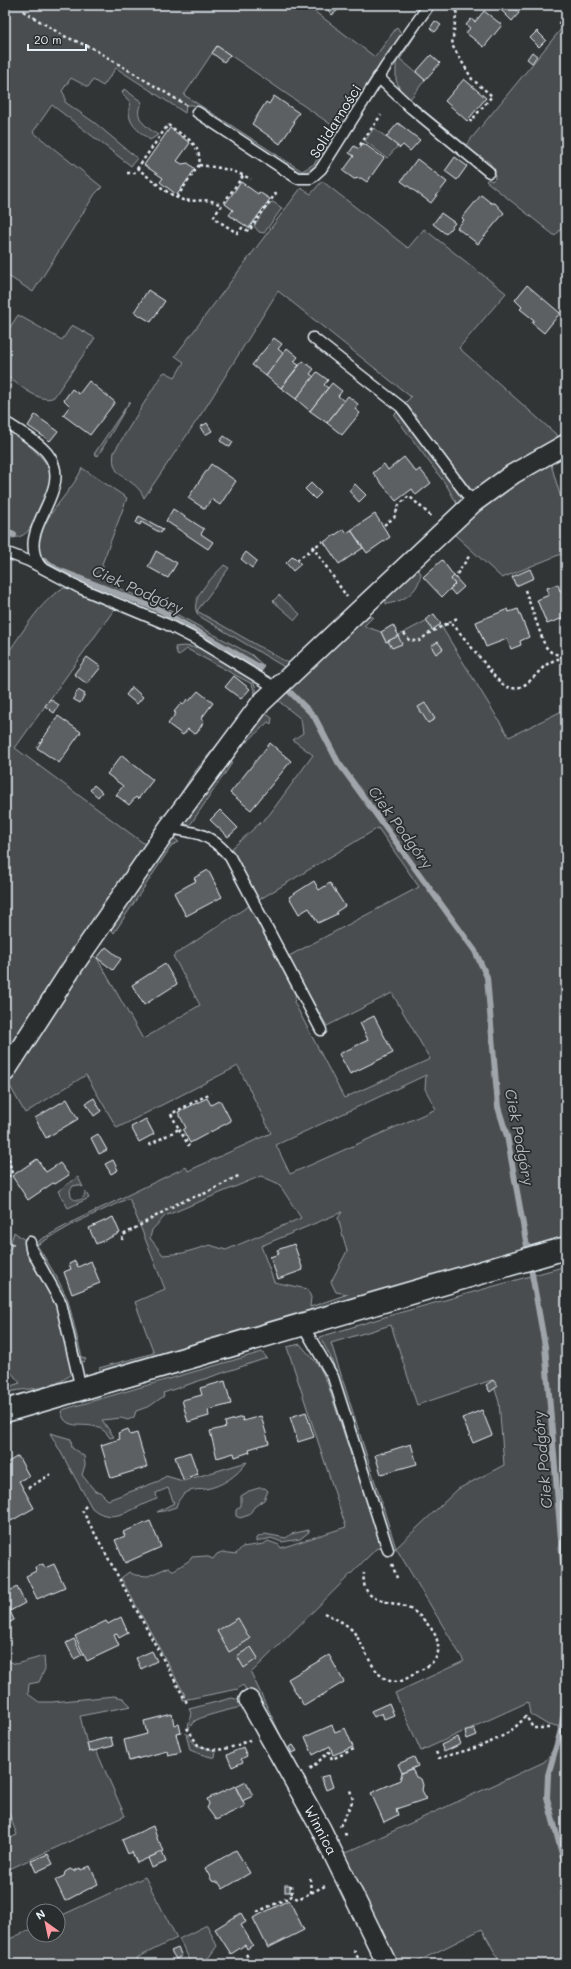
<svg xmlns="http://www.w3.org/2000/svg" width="571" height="1969" font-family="Mali,sans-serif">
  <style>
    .green { fill: #494d4f; stroke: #989fa4; fill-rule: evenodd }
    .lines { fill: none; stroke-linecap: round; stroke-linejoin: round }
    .stream { stroke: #9fa5aa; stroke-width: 6 }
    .building { fill: #5c6063; stroke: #e8f1f8 }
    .service-casing { stroke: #e8f1f8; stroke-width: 13 }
    .minor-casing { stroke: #e8f1f8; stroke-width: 22 }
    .secondary-casing { stroke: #e8f1f8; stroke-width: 25 }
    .path { stroke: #e8f1f8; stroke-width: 2.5; stroke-dasharray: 3 3; stroke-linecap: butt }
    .service { stroke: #2a2d2e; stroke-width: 10 }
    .minor { stroke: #2a2d2e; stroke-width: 19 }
    .secondary { stroke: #2a2d2e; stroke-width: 22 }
    .labels { text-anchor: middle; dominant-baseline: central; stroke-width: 3.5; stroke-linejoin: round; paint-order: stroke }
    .street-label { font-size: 14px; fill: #e8f1f8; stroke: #2a2d2e }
    .water-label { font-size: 15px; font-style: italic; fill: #b1b8be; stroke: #2a2d2e }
  </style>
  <rect width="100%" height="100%" fill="#323536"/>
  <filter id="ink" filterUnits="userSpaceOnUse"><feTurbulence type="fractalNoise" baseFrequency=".025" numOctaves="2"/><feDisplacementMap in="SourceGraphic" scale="8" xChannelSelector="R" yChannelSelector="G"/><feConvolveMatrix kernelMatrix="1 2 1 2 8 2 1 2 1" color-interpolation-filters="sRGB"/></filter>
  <g filter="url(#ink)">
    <!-- green -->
    <g class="green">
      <path d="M5 5H306L375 57 397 27 401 33 400 37 391 48 359 96 343 126 335 132 336 128 217 46 184 95 302 171 314 164 326 146V151C319 161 313 173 299 172L199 108 193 105H186L185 113 116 68 103 86 93 80 88 87 71 78 62 91 65 96V102L95 123 137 158 131 166 52 105 33 132 102 187 95 194 33 292 5 274Z"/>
      <polygon points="435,5 400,59 425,80 410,99 466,145 566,23 566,223 555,236 486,181 488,179 492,181 495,178 495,171 489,162 465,147 433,122 401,92 396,80 396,64 399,56"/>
      <path d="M124 89 142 102C132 117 146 127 158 135L150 140C135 128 126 123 130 102L122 93Z"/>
      <polygon points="374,128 398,146 387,158 365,141"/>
      <path d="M322 181 408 248 424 229 506 293 459 348 558 436 566 432V437L475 492 472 490 439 452 405 403 411 397 278 291 206 407 144 498C136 476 109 481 114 452L162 374 165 372 175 377 184 362 175 356 301 188 311 194Z"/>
      <polygon points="273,202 282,208 264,233 259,232 254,226 270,203"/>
      <path d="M18 315 62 340 72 325 95 338 54 397C41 405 17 383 5 375V335Z"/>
      <polygon points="130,401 98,456 94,454"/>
      <polygon points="398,411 464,498 458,506 447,486 394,415"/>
      <path d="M5 428C18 436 44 456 50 470 54 481 35 522 28 531 22 538 14 538 5 538Z"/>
      <polygon points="550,461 566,515 566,552 502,578 454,534 471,512"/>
      <path d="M82 468 127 498 102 564 108 580 116 587 165 608 252 655 264 666 261 672 160 617 54 571C50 568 44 565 42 561 24 530 73 494 82 468Z"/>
      <path d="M224 565 229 568 197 611 290 664 286 668 199 616C186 601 213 577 224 565Z"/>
      <path d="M416 569 421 573C419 592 403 602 386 604V599Z"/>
      <path d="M63 588 73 589 116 607 15 748 146 845 9 1053 5 1050V657C21 635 40 601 63 588Z"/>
      <polygon points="279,595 300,614 295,620 273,601"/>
      <path d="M362 616 373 617 364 626 381 632 386 642 435 616 509 737 566 709V1238L102 1372 99 1368 154 1353 135 1302 165 1289 129 1198 77 1222 37 1245 56 1276 68 1300 82 1358 86 1359 84 1362 81 1361 80 1357 64 1303 35 1244 37 1245 40 1240 76 1220 186 1167 188 1171 271 1133 238 1066 117 1128 86 1075 25 1113 10 1086 5 1092V1081L88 953 97 958 143 1039 200 1005 173 956 250 905 296 996 294 1002 344 1098 430 1059 392 993 327 1026 287 957 419 887 378 828 257 901 230 850 269 815 313 755 293 740 303 733 301 719 276 699ZM426 1075 425 1089 436 1109 290 1174 276 1145ZM261 1176 279 1184 301 1218 226 1250 210 1245 183 1253 163 1255 150 1238 152 1230 165 1216ZM342 1212 338 1218 347 1251 331 1282 336 1292 348 1294 310 1307 311 1297 307 1289 274 1282 261 1246Z"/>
      <path d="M184 646 200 648 250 678C257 686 258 691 254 701H252L255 693 252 684 187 649 178 656 175 647Z"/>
      <polygon points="265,713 272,718 271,724 268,722 247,742 244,741"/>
      <polygon points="225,735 226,737 169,817 161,817 170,811 193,774"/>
      <polygon points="225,762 232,763 190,825 181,824"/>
      <polygon points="169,838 174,838 179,842 172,845 114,933 109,926"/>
      <path d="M78 1177 83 1187 78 1185 73 1186 70 1190 71 1197C77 1203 85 1200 85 1191L89 1198 68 1208 58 1191Z"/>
      <path d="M14 1232 26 1241C26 1260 49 1288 56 1307 64 1326 67 1349 73 1370L72 1373C51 1393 29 1386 5 1393V1388L20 1383 5 1365V1253L12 1247 10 1245Z"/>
      <path d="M566 1266V1964H501L482 1929 413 1964H393L341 1855 544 1762C552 1754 560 1738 558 1726L548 1725 530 1714 528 1702 421 1751 395 1693 464 1661 396 1548 392 1549 338 1377 331 1358 320 1337 388 1316ZM391 1325 417 1405 492 1380 499 1402 504 1465 458 1489 396 1548 331 1343Z"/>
      <polygon points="300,1344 319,1366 327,1382 382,1549 377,1548 251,1673 295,1765 303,1773 300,1773 243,1685 238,1689 183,1700 182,1696 185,1695 121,1578 129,1572 135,1575 148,1576 169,1567 172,1570 174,1570 190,1560 192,1557 206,1556 213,1559 217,1554 222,1552 236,1554 242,1547 264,1544 268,1541 279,1545 281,1548 346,1527 287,1347"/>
      <path d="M262 1352 267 1358 163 1393 164 1396 150 1406 136 1411 134 1417 128 1420 121 1418 102 1420 114 1437 110 1438C95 1413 66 1438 61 1411L65 1409Z"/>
      <path d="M50 1433 71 1439 72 1448 84 1456 85 1465 82 1475 95 1491 100 1492 108 1500 159 1481 166 1476 183 1481 247 1462C237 1476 222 1486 206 1489 201 1490 194 1489 190 1491 183 1493 178 1500 176 1507L164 1511 157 1512 174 1503 168 1488 156 1493 157 1499C134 1506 114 1527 92 1508Z"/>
      <polygon points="259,1488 265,1488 268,1491 264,1500 254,1507 249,1515 240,1518 236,1516 236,1510 241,1506 241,1496 249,1491"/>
      <polygon points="309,1530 309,1532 300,1539 282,1542 271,1538 256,1542 256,1538 265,1534 286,1538 291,1534"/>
      <polygon points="44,1656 45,1669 39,1682 29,1684 28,1694 39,1702 52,1702 114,1696 123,1698 131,1706 80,1716 89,1752 96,1750 125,1816 5,1871 5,1840 17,1835 8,1811 5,1812 5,1660 16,1664"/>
      <path d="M232 1698 243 1701 244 1707C238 1707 199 1717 195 1721 192 1723 191 1726 189 1729L188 1728 191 1713 189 1709Z"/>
      <polygon points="186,1733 196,1745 216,1751 215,1758 200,1754 190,1750"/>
      <polygon points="145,1877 177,1938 137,1958 140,1964 5,1964 5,1941 34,1928 34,1935 58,1935 58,1917"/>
      <polygon points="207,1925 217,1946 204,1964 192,1964 179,1939"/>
    </g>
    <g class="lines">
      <!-- stream -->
      <g class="stream">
        <polyline points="5,530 14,535"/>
        <polyline points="44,560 56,569 160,610 261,668"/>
        <polyline points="289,691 314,716 338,762 475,951 487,977 498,1107 507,1136 545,1346 566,1600"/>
        <polyline points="566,1697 561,1730 548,1775 547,1798 566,1869"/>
      </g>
    </g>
    <!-- building -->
    <g class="building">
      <polygon points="324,5 344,5 332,15"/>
      <polygon points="496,5 517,5 515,9 519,13 512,21"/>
      <polygon points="484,11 502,25 484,47 466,33 470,28 466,25 471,19 475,22"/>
      <polygon points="564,16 566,18 566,23 562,27 558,23"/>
      <polygon points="435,21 441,25 435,32 430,28"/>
      <polygon points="537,31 546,40 539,47 530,38"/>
      <polygon points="217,46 230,55 224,62 212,53"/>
      <polygon points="532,52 537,56 532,63 527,59"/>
      <polygon points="431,55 440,63 425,80 416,72"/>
      <polygon points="464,79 486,98 467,121 445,101"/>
      <polygon points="274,96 299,113 293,121 295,122 280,144 252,124 266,102 269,104"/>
      <polygon points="398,123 420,140 410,151 403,145 400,148 386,137"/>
      <polygon points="170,128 190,143 177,161 182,164 188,163 195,169 177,195 160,182 163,178 144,165"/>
      <polygon points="363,143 384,158 367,182 361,178 354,179 343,171 354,156 349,153 354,146 359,149"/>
      <polygon points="455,157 467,166 457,180 445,171"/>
      <polygon points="417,159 447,182 431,203 401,181"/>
      <polygon points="241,182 258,194 259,192 270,199 249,228 229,215 233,210 225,204"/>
      <polygon points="481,195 491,203 495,203 504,213 478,244 457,228 464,220 462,218"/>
      <polygon points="441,213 455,223 446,234 433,224"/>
      <polygon points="527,285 560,313 544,333 532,323 534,320 520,309 522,307 515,300"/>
      <polygon points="148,290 165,301 151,322 134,312"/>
      <polygon points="274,338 282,344 278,349 284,354 266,376 252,365"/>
      <polygon points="287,348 298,357 294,362 299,365 281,388 266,376"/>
      <polygon points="303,361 314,369 310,374 314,377 296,399 281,388"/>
      <polygon points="317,372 328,380 324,385 328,388 310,411 296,399"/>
      <polygon points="89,381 115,402 90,435 63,415 70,406 64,400 72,389 79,394"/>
      <polygon points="332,383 342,391 338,396 344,401 327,423 310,411"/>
      <polygon points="348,396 358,404 355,409 360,413 342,435 327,423"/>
      <polygon points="35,415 58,431 50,441 28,426"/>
      <polygon points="207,423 212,431 205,435 200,427"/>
      <polygon points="224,436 233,442 230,447 220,441"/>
      <polygon points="404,457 416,472 420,469 431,483 416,495 412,489 396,501 373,473 384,464 388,470"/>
      <polygon points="211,464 236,481 220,505 211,499 205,509 188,498"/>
      <polygon points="311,483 321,493 315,499 305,489"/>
      <polygon points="355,484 366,495 359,502 349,491"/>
      <polygon points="173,509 204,529 201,534 213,542 208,549 166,521"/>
      <polygon points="375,514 390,537 367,553 351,530"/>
      <polygon points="139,516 163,529 161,533 141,522 140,525 136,523"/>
      <polygon points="344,529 347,533 351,530 363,548 339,564 324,542"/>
      <polygon points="156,551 177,563 168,578 148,567"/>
      <polygon points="246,552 257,561 252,568 241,559"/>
      <polygon points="293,556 301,564 293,571 286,563"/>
      <polygon points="442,560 454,576 451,579 455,584 442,597 423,577"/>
      <polygon points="530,569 534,578 516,586 512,577"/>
      <polygon points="454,576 464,587 455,595 450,589 455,584 451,579"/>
      <polygon points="558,584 560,591 566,589 566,617 547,624 537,600 549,595 547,588"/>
      <polygon points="508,609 509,612 518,609 529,637 520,641 521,645 511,649 507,639 486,647 476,622"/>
      <polygon points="434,614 441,624 432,630 426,619"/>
      <polygon points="393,625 399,636 386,642 381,632"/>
      <polygon points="398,636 402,644 392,648 388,641"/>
      <polygon points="438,642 443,649 436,654 431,646"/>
      <polygon points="87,657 101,667 87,684 74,674"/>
      <polygon points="234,676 250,689 241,699 225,687"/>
      <polygon points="132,687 143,697 137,704 126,695"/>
      <polygon points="78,690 85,694 80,703 73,699"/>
      <polygon points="198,691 213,703 201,719 204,721 197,733 194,734 188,729 183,735 168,724 176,713 174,712 181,703 183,705 187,699 189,701"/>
      <polygon points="50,699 59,705 54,713 45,706"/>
      <polygon points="425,703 435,719 428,723 418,707"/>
      <polygon points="58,716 81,732 59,763 37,748"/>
      <polygon points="270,743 291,761 251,810 230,793"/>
      <polygon points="122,755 153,780 138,799 136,797 129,805 116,795 123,786 107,774"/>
      <polygon points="94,785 102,792 98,797 90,790"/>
      <polygon points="220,810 238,828 228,837 210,820"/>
      <polygon points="208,870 222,897 186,916 174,893 196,881 194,878"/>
      <polygon points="314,881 319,890 330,883 345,906 336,912 337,914 318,923 309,908 299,914 289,897"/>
      <polygon points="106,947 121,959 113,970 97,958"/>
      <polygon points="165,964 177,984 144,1005 132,985"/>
      <polygon points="374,1016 393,1053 350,1074 339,1054 368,1040 360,1023"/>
      <polygon points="94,1098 101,1111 94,1116 86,1103"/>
      <polygon points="207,1098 211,1105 220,1100 231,1121 190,1143 183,1130 186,1128 178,1112"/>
      <polygon points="67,1099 78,1119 46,1138 35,1118"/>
      <polygon points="146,1119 154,1134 139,1142 131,1127"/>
      <polygon points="98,1134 107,1150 99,1154 91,1138"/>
      <polygon points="37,1159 46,1172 60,1163 69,1175 55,1184 53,1183 28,1200 12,1176"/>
      <polygon points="113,1160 118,1170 111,1174 105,1164"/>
      <polygon points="113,1217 120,1233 96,1244 89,1228"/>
      <polygon points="294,1244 303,1270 278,1279 270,1257 279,1254 277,1250"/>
      <polygon points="75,1261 78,1267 91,1261 100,1283 72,1294 64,1272 71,1269 69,1264"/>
      <polygon points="493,1380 498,1386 490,1392 486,1385"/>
      <polygon points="225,1381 231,1404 208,1410 209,1416 188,1422 182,1400 202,1395 200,1388"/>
      <polygon points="482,1410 492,1435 473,1443 462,1418"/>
      <polygon points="306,1412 314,1437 298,1442 290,1417"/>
      <polygon points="261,1416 269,1443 249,1449 250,1452 235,1457 234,1453 217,1458 210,1431 226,1427 225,1422 242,1417 243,1421"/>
      <polygon points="128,1429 130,1435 137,1433 147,1467 111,1478 101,1445 120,1439 118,1433"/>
      <polygon points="411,1444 417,1464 381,1474 375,1455"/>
      <polygon points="190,1452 198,1474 183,1479 175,1457"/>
      <polygon points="18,1456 29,1476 19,1481 34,1508 11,1521 5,1511 5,1464"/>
      <polygon points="150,1521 161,1547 125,1563 115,1540 125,1536 123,1532"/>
      <polygon points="43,1564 45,1568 54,1564 65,1587 37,1599 26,1576 36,1571 35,1567"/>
      <polygon points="17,1587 25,1603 10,1611 14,1620 5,1625 5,1593"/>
      <polygon points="121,1617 128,1633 119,1638 117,1634 114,1635 119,1646 87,1661 75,1636 106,1621 108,1624"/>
      <polygon points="238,1618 250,1639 229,1652 217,1631"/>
      <polygon points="74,1639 82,1655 74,1659 66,1643"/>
      <polygon points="251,1647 258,1658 244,1668 237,1656"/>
      <polygon points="152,1651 157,1661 141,1669 136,1658"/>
      <polygon points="329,1655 344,1682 304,1706 288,1679"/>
      <polygon points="389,1703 394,1715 384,1719 382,1713 374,1717 371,1711"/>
      <polygon points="172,1714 174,1725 179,1724 181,1733 176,1734 181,1752 168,1755 167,1751 129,1761 124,1740 147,1734 144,1721"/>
      <polygon points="332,1725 335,1732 345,1728 353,1747 333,1755 330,1746 313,1755 305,1737"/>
      <polygon points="474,1728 477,1735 467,1739 465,1732"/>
      <polygon points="111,1737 113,1746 89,1752 87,1743"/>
      <polygon points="458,1737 461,1744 444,1752 441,1745"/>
      <polygon points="293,1745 297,1751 292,1753 289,1747"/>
      <polygon points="243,1747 247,1756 241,1759 243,1762 232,1767 227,1755"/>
      <polygon points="414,1757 418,1766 402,1773 398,1764"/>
      <polygon points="412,1769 416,1777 421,1779 423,1785 422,1790 426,1799 396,1809 398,1815 384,1822 371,1793 400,1780 402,1773"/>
      <polygon points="329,1775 333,1787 326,1790 321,1777"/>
      <polygon points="246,1782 253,1796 242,1801 236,1787"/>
      <polygon points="235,1786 245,1806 216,1820 207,1808 209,1804 207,1799"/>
      <polygon points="153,1826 159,1844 160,1843 164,1851 137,1863 132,1852 128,1854 122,1840"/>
      <polygon points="236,1850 250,1873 223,1889 219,1883 212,1881 205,1868"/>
      <polygon points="162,1852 166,1862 152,1868 148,1858"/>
      <polygon points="48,1854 53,1864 36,1872 31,1861"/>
      <polygon points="90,1866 98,1884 65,1901 55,1880 64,1876 65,1872 70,1869 74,1871 80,1868 81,1870"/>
      <rect x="285" y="1885" width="5" height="7"/>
      <polygon points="289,1900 304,1930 268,1948 253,1918"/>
      <polygon points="241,1913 246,1922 241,1925 253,1945 247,1949 245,1945 231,1954 215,1929"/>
      <polygon points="178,1948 182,1956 176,1959 171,1951"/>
    </g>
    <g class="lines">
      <defs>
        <g id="service">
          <polyline points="378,77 411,108 489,172"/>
          <polyline points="197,112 297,178 311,178 321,169 386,66 429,5"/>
          <polyline points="313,338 401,407 473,503"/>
          <path d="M5 422C19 431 36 440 47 453 78 491 12 529 41 567"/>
          <polyline points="5,552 29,561 82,589 166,624 197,640 276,688"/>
          <path d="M169 827C176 830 182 830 190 832 206 834 220 845 230 857L321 1030"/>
          <polyline points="30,1242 31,1249 61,1303 81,1389"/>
          <polyline points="302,1324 333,1377 388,1550"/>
        </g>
        <g id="minor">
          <polyline points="5,1072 74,965 169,827 261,703 473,503 513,474 566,444"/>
          <polyline points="249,1700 321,1829 387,1964"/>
        </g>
        <polyline id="secondary" points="5,1411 566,1248"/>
      </defs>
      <!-- service casing -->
      <use href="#service" class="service-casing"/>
      <!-- minor casing -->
      <use href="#minor" class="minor-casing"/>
      <!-- secondary casing -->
      <use href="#secondary" class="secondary-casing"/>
      <!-- path -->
      <g class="path">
        <polyline points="456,5 457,8 452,45 472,79 492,96 470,122"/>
        <polyline points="23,11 64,36 92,48 186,105"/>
        <polyline points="360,145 381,115"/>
        <path d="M137 168C149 177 169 196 183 200 197 203 208 196 222 206"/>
        <path d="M127 173H134L168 125C182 135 203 144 199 165 222 168 230 169 251 179"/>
        <polyline points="243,176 214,216 214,218 237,233 242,228 249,231 278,190"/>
        <polyline points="177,197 199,165"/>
        <polyline points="384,525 394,518 399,505 409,496 432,517"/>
        <polyline points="312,546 347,597"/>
        <polyline points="297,560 323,541"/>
        <polyline points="457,574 470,555"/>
        <polyline points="525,590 545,646 551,652 563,657"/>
        <path d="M445 624 453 625 456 628C464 638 473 649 481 659 498 680 509 703 535 676 544 666 552 658 566 658"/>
        <polyline points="404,633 409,640 419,641 428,634 459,617"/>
        <polyline points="179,1129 189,1146"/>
        <polyline points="5,1141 12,1174 5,1178"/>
        <polyline points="149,1145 179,1129 171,1114 211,1093"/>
        <polyline points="122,1240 123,1235 182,1201 206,1193 240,1175"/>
        <polyline points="5,1243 16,1245"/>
        <polyline points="28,1488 53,1473"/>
        <polyline points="86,1506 82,1510 187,1703"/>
        <polyline points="392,1564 397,1578"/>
        <path d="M324 1613C334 1618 344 1622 352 1630 366 1645 374 1688 401 1681 407 1679 412 1675 417 1672 426 1667 436 1663 438 1652 439 1643 436 1634 430 1627 424 1620 418 1613 410 1609 390 1599 360 1605 364 1573"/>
        <path d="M187 1728 198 1745C219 1754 230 1748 250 1740"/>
        <path d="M436 1752 439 1758C471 1749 504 1743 526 1716L533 1728H550"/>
        <polyline points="310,1769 329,1752 332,1759 356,1748"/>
        <polyline points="340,1826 353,1800 350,1790"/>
        <polyline points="344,1834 350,1835"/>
        <polyline points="310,1878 311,1893"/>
        <polyline points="291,1885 292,1896"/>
        <polyline points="257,1912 292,1896 298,1899 327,1885"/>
        <polyline points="354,1950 361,1964"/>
        <polyline points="246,1954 252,1964"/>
      </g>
      <!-- service -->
      <use href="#service" class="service"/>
      <!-- minor -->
      <use href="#minor" class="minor"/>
      <!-- secondary -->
      <use href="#secondary" class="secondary"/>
    </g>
  </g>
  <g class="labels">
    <!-- street labels -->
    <g class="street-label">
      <text transform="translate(335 121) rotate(-58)">Solidarności</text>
      <text transform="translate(321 1830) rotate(62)">Winnica</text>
    </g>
    <!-- water labels -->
    <g class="water-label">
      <text transform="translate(138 589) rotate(24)">Ciek Podgóry</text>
      <text transform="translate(401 827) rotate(54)">Ciek Podgóry</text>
      <text transform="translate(520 1137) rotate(79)">Ciek Podgóry</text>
      <text transform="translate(542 1460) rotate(-95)">Ciek Podgóry</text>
    </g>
  </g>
  <!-- margin -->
  <rect width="571" height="1969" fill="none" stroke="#2a2d2e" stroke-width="20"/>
  <rect x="10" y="10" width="551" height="1949" fill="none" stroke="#e8f1f8" stroke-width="1.5" filter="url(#ink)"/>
  <!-- north arrow -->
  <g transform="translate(46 1923) rotate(327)"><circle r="19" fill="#2a2d2e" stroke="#767b7f"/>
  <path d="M0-3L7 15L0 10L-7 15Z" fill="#ff9aa2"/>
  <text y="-6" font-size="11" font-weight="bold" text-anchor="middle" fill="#e8f1f8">N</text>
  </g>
  <!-- scale -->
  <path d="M28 44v6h58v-6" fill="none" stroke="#e8f1f8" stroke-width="2"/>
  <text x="34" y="44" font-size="12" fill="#e8f1f8" stroke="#2a2d2e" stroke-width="3" paint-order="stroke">20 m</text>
</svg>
